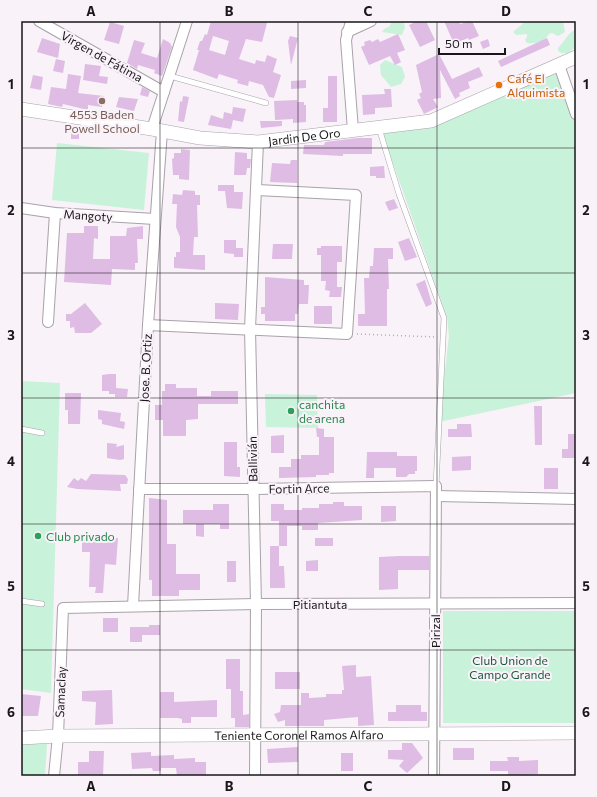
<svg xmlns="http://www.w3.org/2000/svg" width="597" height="797" font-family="Commissioner,sans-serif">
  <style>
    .green { fill: #c9f2da }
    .building { fill: #debce4; fill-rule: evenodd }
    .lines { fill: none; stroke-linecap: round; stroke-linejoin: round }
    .service-casing { stroke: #a8a2a9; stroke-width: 6 }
    .minor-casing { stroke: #a8a2a9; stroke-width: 12 }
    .tertiary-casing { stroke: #a8a2a9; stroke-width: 14 }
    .path { stroke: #b2adb2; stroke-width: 1.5; stroke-dasharray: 1 3; stroke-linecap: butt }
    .service { stroke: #fff; stroke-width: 5 }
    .minor { stroke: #fff; stroke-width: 10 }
    .tertiary { stroke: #fff; stroke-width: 13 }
    .grid { fill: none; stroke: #191719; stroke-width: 1; stroke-opacity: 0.55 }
    .food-dot { fill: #e8710a; stroke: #f9f2f9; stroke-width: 1.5 }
    .education-dot { fill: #8d6e63; stroke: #f9f2f9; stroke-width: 1.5 }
    .leisure-dot { fill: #2e9e5b; stroke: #f9f2f9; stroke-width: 1.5 }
    .labels { text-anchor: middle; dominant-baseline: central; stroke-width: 4; stroke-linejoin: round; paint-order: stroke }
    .street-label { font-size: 12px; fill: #191719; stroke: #f9f2f9 }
    .food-label { font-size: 12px; fill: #c56008; stroke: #f9f2f9; text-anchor: start }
    .education-label { font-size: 12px; fill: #785e54; stroke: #f9f2f9 }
    .leisure-label { font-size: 12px; fill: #27864d; stroke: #f9f2f9; text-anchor: start }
    .park-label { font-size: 12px; fill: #1c573b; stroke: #f9f2f9 }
    .neatline { fill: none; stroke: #191719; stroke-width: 1.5 }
    .grid-label { font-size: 13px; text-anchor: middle; font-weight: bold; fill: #191719 }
  </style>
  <rect width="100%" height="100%" fill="#f9f2f9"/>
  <!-- green -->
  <g class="green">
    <polygon points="392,21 403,21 405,27 402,35 382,32 384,29 389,27"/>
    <path d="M526 21H563L565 32 558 36 552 33 549 34C545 42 535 44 527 43L525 40 527 37V34L516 35 513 32Z"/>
    <path d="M576 29V47L568 53H561L558 51V48C565 41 567 34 576 29Z"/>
    <polygon points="385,60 402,67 405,77 401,84 391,87 381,75 380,65"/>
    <polygon points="557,73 576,126 576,393 439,422 449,336 447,317 382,132 428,128"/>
    <polygon points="57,143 149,153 144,210 52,200"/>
    <polygon points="21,381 60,383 51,693 21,689"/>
    <polygon points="265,394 317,395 318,428 266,427"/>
    <rect x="443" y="611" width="133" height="112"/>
    <polygon points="21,744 47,744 45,776 21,776"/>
  </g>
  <!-- building -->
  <g class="building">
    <path d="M211 21H260L267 23 262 42 246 39 239 59 255 64 256 60 265 62 267 55 277 59 273 72 281 75 274 98 269 97 263 85 249 81 248 86 237 83 238 80 219 74 217 79 193 70 199 50H197L200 41H202L205 34 207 35ZM213 36 229 41 225 55 209 50Z"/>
    <polygon points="418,21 426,21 435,40 420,47 409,25"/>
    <polygon points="444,21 459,21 460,24 472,21 479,36 469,40 468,38 454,44"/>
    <polygon points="110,22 124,26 119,44 104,40"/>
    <polygon points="398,34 405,50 397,53 401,62 395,65 390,56 369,65 361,47 365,45 364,42 370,40 372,42 378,39 380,42"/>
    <polygon points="290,36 298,38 291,65 288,41"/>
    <polygon points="42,38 60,44 58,58 37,52"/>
    <polygon points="547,38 550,45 501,67 498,61"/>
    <polygon points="163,39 170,43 172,47 162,76 154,73 155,70 138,65 137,69 127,63 134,40 145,43 141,53 157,58"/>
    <polygon points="488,39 490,46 483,49 480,42"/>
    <polygon points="439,54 452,79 479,67 483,76 468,82 470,88 459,93 460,96 455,99 440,70 441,98 433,99 438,107 424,114 417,100 421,98 419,94 422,92 416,65"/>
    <polygon points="56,59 65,61 63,73 53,71"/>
    <polygon points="85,64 101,66 99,76 108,77 107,84 83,80"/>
    <polygon points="68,74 81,76 78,93 104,96 102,107 88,105 88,110 63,104 62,107 48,104 51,87 66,89"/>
    <polygon points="33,75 43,77 41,90 30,88"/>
    <polygon points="328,76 337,76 337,122 323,122 323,108 328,108"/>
    <polygon points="306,80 306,88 291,89 291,81"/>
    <polygon points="142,87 150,91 148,97 140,95"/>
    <polygon points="384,89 391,89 392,107 375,108 375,114 363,115 362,95 385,94"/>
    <polygon points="183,96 189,97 184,122 178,121 180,101 182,102"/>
    <polygon points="119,97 138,99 134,111 116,107"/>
    <polygon points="297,100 297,102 304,102 304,105 306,105 306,122 293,123 293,119 275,120 274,101"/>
    <polygon points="233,107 246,109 243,122 233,120 231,129 208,125 211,115 223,119 224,112 232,114"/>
    <polygon points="260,121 282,121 282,126 261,128"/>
    <rect x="71" y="129" width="8" height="10"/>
    <polygon points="357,138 372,138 372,154 343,154 343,156 303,154 304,145 324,145 325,142"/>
    <polygon points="181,149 190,150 189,180 179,179 179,175 173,175 172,159 174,158 174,153 181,153"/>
    <polygon points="235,152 247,153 247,159 251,159 250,168 247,168 246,175 234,175"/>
    <polygon points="291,160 297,160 297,183 270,182 272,163 290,164"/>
    <polygon points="384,166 385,178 376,178 376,176 370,176 370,167"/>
    <polygon points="218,185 234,185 234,192 243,192 242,209 227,208 225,191 218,191"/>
    <polygon points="183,190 195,191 195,195 200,195 200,205 197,205 198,237 194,237 193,255 205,255 205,270 174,268 174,257 176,257 176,252 180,252 180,237 176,227 177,204 172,204 173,194 182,195"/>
    <polygon points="394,199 398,208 389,211 385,202"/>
    <polygon points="84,226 98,226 98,239 94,238 93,259 110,259 110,236 126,236 127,228 143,226 143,239 137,239 138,263 135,263 135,270 112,269 111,285 64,282 67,233 84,233"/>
    <polygon points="409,238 417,257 405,261 398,242"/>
    <polygon points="224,240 236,240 236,248 243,248 243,257 234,257 234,254 224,253"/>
    <polygon points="273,244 293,244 292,259 272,259"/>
    <polygon points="321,246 342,246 342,262 337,262 337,287 342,287 341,297 329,297 330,291 325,290 326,281 321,281 321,255 317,255 317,248 321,248"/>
    <polygon points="374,248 393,248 393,259 388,259 389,289 387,289 387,326 358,326 358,314 365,314 364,278 369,278 370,266 373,266"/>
    <polygon points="265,277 304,280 304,285 309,285 308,304 299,304 298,314 295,314 295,321 265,321 265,314 261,314 261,307 265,307"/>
    <polygon points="425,280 432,304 426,307 416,284"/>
    <polygon points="85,303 102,324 91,333 75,333 74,327 70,328 70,321 66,321 66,314 71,314"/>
    <polygon points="215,303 239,304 238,320 215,319"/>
    <rect x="314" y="306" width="18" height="18"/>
    <polygon points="109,374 116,374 116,388 128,389 127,397 115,397 115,394 109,394 109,391 102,391 102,375"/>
    <polygon points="165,384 176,384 176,388 197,388 197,396 211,396 211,391 238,391 238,404 198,404 198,419 186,420 186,436 163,436 163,420 155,420 155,405 162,405 162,391 165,391"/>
    <polygon points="65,393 81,393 80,424 68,424 68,410 65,410"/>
    <polygon points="534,406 542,406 542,445 535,445"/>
    <polygon points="98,410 121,413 120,421 125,422 124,429 102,424 102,420 98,419"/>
    <polygon points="457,424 471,424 472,437 448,437 448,429 457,429"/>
    <polygon points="316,428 324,429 324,437 317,437"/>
    <polygon points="568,434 576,434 576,458 562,458 562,449 568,449"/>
    <polygon points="284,435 284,453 271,453 271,436"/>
    <polygon points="319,437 334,437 334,473 329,473 329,475 316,475 316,477 279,478 279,467 291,467 291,459 301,459 301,455 319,455"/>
    <polygon points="224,442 237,442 237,467 240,467 240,477 224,476"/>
    <polygon points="107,443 117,444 116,447 124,445 124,459 120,460 107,458"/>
    <polygon points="367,452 397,452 397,456 417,456 417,471 415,471 415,474 409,474 406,477 396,477 396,468 374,468 374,478 366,478"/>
    <polygon points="471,456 471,470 452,471 452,457"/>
    <rect x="544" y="468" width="14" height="21"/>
    <polygon points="91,474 125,475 128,479 127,484 120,484 121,491 77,489 67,487 74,478 78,481 81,478 86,481"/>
    <polygon points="149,498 167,500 167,544 176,544 176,574 200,574 200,590 179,590 179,596 152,596 152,580 149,580"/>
    <polygon points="333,502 344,502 344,506 362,506 362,520 318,523 318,530 302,530 302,526 287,526 287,546 279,546 279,521 271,521 271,504 284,504 284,510 302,510 302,508 319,508 319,504 333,504"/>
    <polygon points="213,504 229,504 229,529 220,529 220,524 204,524 204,537 196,536 196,524 183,524 183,510 213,510"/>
    <polygon points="381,506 396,506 396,521 381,522"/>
    <polygon points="105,538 118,538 116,565 105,564 103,593 95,593 96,587 89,587 90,552 82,552 82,539"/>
    <rect x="315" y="538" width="18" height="8"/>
    <polygon points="270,546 279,546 279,566 284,566 285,588 270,588"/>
    <polygon points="399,556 429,556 429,570 398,570 398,589 379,590 379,557"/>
    <polygon points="318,560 318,571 306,571 306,561"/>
    <rect x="227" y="561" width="9" height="21"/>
    <rect x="103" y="618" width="15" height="14"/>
    <polygon points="149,625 160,625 160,635 142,635 142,642 130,642 130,627 149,627"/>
    <polygon points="226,659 240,659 240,691 243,691 243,715 249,714 249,727 235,727 235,718 231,718 231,689 226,689"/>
    <polygon points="356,665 356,677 371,676 374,725 358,726 358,717 324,720 324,726 285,726 285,720 278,722 274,714 280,712 281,705 301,705 301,693 309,693 309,698 326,697 326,694 342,694 342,690 344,690 342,666"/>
    <rect x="275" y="672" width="25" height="17"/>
    <polygon points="112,690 113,724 95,725 96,702 82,701 82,691"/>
    <polygon points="160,692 174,692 174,702 217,700 217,717 191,717 191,723 182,723 182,719 178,718 160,718"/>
    <polygon points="21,694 41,696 38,716 21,716"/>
    <polygon points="396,705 421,705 421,712 427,712 427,721 388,721 388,712 396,712"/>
    <polygon points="402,743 412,743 423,758 407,773 399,766 404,760 388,759 388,750 402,750"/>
    <polygon points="298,747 298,762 268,763 267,749"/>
    <rect x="453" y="748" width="21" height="12"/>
    <polygon points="89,751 104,751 103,776 78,776 78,762 89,762"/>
    <polygon points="151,752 151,756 174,755 174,759 195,758 195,762 206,762 206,776 177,776 176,768 161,768 161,771 153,771 152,768 132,769 131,753"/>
    <rect x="341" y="753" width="12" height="18"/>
    <polygon points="507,757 519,757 519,761 538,760 538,774 508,776 508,771 490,771 490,761 508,761"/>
  </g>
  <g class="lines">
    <defs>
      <g id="service">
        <polyline points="170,76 266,103"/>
        <polyline points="379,128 399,194 444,318 436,486"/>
        <polyline points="21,429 42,433"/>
        <polyline points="21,601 42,604"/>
      </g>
      <g id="minor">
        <polyline points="39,21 164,92"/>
        <polyline points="351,21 346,40 353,130"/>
        <polyline points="347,32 371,21"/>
        <polyline points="559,65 576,114"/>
        <polyline points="152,129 187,21"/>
        <polyline points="21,208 55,213 155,219"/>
        <polyline points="48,322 55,213"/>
        <polyline points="148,325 347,334 356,195 257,190"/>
        <polyline points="139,489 252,489 436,486 434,776"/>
        <polyline points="436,496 576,499"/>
        <polyline points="133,606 148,325 162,131"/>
        <polyline points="54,776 58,736 63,608 256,604 576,603"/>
        <polyline points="255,776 256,604 250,329 258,142"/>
      </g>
      <g id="tertiary">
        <path id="s1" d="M21 109 152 129 200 138 258 142 431 121 576 57"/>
        <path id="s2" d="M21 738 58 736 576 733"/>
      </g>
    </defs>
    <!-- service casing -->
    <use href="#service" class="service-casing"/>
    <!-- minor casing -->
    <use href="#minor" class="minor-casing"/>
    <!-- tertiary casing -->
    <use href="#tertiary" class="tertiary-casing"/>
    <!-- path -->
    <polyline class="path" points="357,334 437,337"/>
    <!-- service -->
    <use href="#service" class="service"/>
    <!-- minor -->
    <use href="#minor" class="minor"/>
    <!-- tertiary -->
    <use href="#tertiary" class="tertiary"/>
  </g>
  <!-- grid -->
  <path class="grid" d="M160 21V776M298 21V776M437 21V776M21 148H576M21 273H576M21 398H576M21 524H576M21 650H576"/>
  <!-- markers -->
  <circle class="food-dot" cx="499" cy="85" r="4"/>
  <circle class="education-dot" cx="102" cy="101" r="4"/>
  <g class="leisure-dot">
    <circle cx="291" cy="411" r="4"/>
    <circle cx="38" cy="536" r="4"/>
  </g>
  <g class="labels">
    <!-- street labels -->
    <g class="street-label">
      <text transform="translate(102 56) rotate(29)">Virgen de Fátima</text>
      <text stroke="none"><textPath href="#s1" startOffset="286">Jardin De Oro</textPath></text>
      <text transform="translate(88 215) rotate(4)">Mangoty</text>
      <text transform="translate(145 368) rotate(-87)">Jose. B. Ortiz</text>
      <text transform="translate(252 459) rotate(-91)">Ballivián</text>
      <text transform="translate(299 488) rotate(-1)">Fortin Arce</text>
      <text x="320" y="604">Pitiantuta</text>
      <text transform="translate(435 631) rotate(-90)">Pirizal</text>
      <text transform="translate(60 692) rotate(-88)">Samaclay</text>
      <text stroke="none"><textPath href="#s2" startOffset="278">Teniente Coronel Ramos Alfaro</textPath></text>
    </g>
    <!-- food labels -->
    <g class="food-label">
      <text x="507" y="78">Café El<tspan x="507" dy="14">Alquimista</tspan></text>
    </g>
    <!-- education labels -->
    <g class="education-label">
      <text x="102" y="114">4553 Baden<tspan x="102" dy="14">Powell School</tspan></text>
    </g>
    <!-- leisure labels -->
    <g class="leisure-label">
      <text x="299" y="404">canchita<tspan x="299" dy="14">de arena</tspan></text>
      <text x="46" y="536">Club privado</text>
    </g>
    <!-- park labels -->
    <g class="park-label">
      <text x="510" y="660">Club Union de<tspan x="510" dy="14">Campo Grande</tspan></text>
    </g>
  </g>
  <!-- border -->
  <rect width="597" height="797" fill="none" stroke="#f9f2f9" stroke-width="44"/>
  <!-- scale -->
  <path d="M439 48v6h66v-6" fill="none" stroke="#191719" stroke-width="2"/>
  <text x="445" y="48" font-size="12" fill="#191719" stroke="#f9f2f9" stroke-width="3" paint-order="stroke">50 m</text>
  <rect x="22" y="22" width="553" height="753" class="neatline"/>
  <g class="grid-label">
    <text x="91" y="16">A</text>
    <text x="229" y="16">B</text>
    <text x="368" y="16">C</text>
    <text x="506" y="16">D</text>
    <text x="11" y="89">1</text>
    <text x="586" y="89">1</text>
    <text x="11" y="215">2</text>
    <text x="586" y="215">2</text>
    <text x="11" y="340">3</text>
    <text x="586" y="340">3</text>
    <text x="11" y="466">4</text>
    <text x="586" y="466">4</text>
    <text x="11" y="591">5</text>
    <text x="586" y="591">5</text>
    <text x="11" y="717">6</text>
    <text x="586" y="717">6</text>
    <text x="91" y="791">A</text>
    <text x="229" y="791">B</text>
    <text x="368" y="791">C</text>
    <text x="506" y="791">D</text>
  </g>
</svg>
